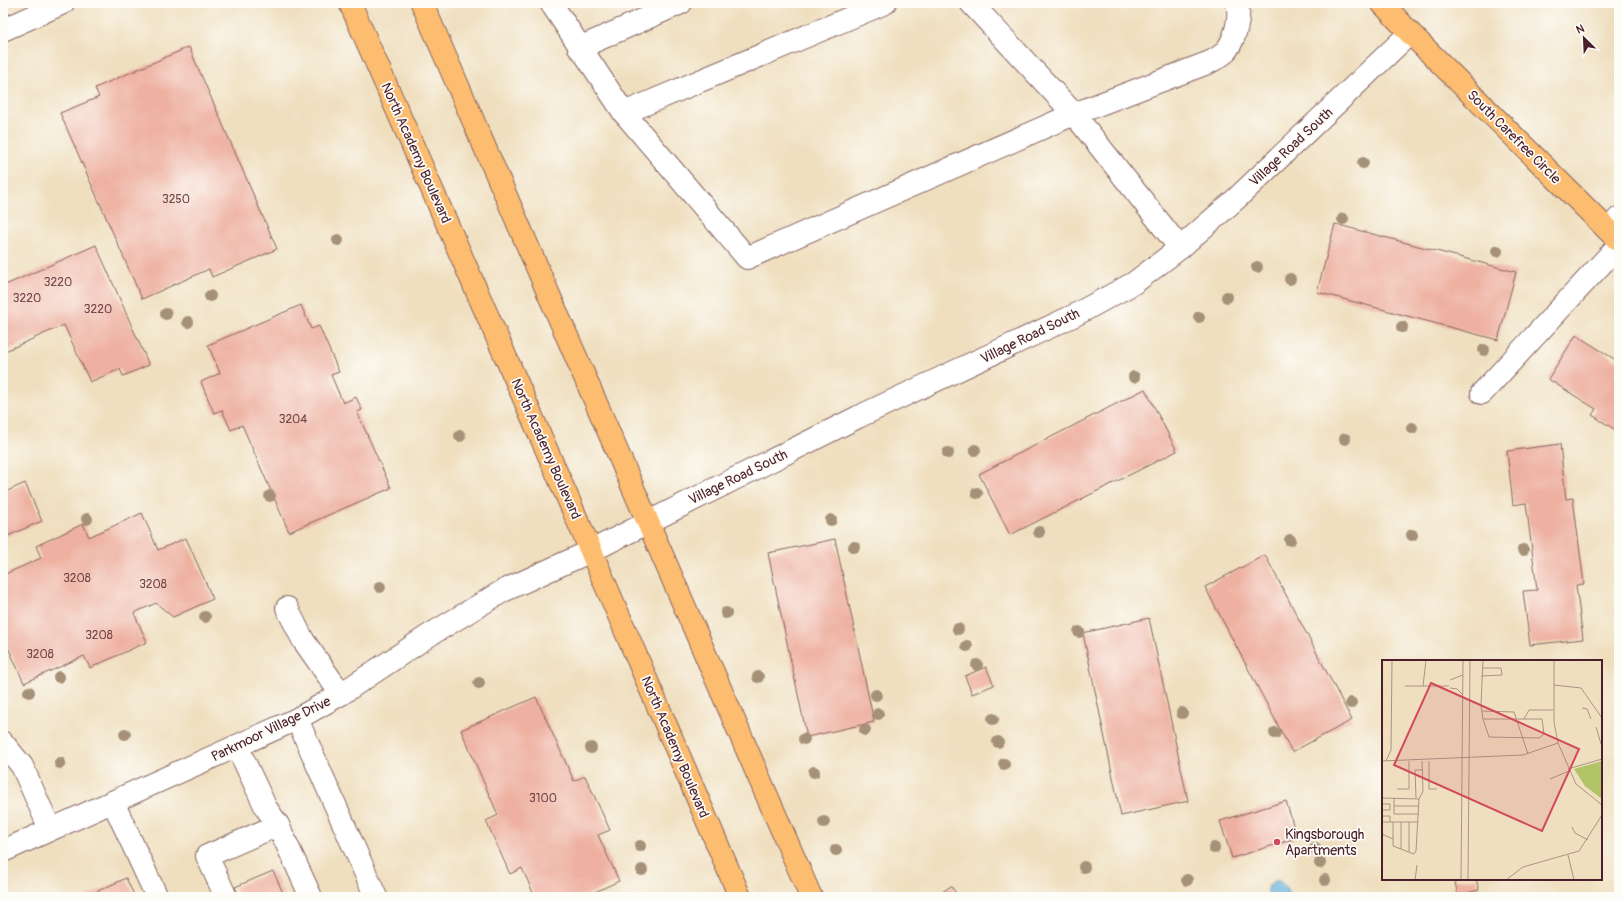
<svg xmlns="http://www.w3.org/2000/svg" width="1622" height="900" font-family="Pangolin,sans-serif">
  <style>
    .water { fill: #60afda; stroke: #556782 }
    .building { fill: #eeb1a1 }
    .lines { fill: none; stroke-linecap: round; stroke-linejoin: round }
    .minor-casing { stroke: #84625f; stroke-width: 24 }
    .major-casing { stroke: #84625f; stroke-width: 24 }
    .highway-casing { stroke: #84625f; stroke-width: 24 }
    .minor { stroke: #fff; stroke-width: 22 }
    .major { stroke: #fcbd6f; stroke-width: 22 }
    .highway { stroke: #fcbd6f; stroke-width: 22 }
    .tree { fill: #a59178 }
    .poi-dot { fill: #d1495b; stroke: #fdfcf7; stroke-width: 1.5 }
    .labels { text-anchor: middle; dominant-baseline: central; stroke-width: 3.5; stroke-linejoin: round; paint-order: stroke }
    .number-label { font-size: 12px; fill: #734448 }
    .street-label { font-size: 14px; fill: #4a1f2b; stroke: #fdfcf7 }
    .poi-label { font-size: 14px; fill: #4a1f2b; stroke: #fdfcf7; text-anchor: start }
    .inset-road { fill: none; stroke: #ad9284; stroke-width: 1 }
    .view { fill: #d1495b; fill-opacity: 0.15; stroke: #d1495b; stroke-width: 2 }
    .inset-edge { fill: none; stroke: #4a1f2b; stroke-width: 2 }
  </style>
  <rect width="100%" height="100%" fill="#fdfcf7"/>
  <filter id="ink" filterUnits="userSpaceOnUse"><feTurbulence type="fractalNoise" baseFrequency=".025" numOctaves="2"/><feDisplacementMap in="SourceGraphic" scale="8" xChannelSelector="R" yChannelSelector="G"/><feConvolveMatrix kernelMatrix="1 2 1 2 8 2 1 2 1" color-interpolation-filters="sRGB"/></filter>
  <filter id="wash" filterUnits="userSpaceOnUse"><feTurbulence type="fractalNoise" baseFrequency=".012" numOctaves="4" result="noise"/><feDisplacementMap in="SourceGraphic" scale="16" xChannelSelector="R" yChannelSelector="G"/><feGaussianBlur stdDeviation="0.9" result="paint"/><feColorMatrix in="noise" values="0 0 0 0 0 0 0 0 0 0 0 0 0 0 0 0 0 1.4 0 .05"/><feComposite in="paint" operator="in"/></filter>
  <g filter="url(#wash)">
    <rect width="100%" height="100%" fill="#efdfbf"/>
    <!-- water -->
    <path class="water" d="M1278 880 1285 886 1290 897H1269C1265 887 1269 883 1278 880Z"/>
    <g id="blocks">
      <!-- building -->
      <g class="building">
        <polygon points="189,47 277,249 212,277 209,269 142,299 60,113 99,97 95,88"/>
        <polygon points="1335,224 1516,272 1498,340 1317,292"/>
        <polygon points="96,245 149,365 123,376 120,369 90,382 64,325 3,352 3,286"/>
        <polygon points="301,305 311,329 319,326 339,372 331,375 343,403 356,397 362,410 357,412 391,488 289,532 242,425 231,430 222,410 214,413 201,382 220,373 208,345"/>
        <polygon points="1576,335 1619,362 1619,370 1615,376 1619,378 1619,432 1592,415 1596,409 1548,379"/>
        <polygon points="1145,389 1177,451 1010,535 979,474"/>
        <polygon points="1560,444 1566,499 1573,498 1584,584 1576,585 1583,639 1530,645 1523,591 1537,590 1526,503 1513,505 1507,451"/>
        <polygon points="25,483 42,521 3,538 3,493"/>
        <polygon points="142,513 158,550 186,538 213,599 173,617 156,603 134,613 147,642 90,668 84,656 24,683 3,636 3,575 41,558 36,546 83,524 89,537"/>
        <polygon points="835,539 874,722 807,737 768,553"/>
        <polygon points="1265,555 1352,720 1292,752 1205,587"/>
        <polygon points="1149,618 1188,801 1121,816 1083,633"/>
        <polygon points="986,667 994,685 972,694 965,676"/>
        <polygon points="536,697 574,781 585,776 610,830 598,835 619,881 584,897 535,897 522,868 510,874 486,821 498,815 461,730"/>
        <polygon points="1286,801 1297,838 1232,858 1220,821"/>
        <polygon points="273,871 285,897 239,897 235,887"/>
        <polygon points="126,878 135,897 85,897"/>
        <polygon points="1454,879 1476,879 1479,890 1458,895"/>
        <polygon points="951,886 959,897 935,897"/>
      </g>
    </g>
  </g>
  <g filter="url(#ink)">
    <use href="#blocks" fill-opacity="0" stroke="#84625f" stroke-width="1"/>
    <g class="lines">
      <defs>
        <g id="minor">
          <path d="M551 3 624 113 747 258 1074 114 1210 62C1214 60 1219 57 1223 54 1235 42 1241 19 1237 3"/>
          <polyline points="971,3 1074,114 1180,248"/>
          <polyline points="3,30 63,3"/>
          <polyline points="579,48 681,3"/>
          <polyline points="624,113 885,3"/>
          <polyline points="1608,230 1619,218"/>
          <polyline points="1482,393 1619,245"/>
          <polyline points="287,608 303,640 341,694"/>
          <polyline points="297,719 376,897"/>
          <polyline points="3,743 22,766 50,829"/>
          <polyline points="237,746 266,808 278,825 311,897"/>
          <polyline points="113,802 157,897"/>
          <polyline points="3,851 297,719 341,694 428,636 503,591 591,551 858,417 1075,315 1134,283 1180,248 1237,198 1410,33"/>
          <polyline points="226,897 207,856 278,825"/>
        </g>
        <polyline id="major" points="1382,3 1410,33 1619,241"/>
        <g id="highway">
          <polyline points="350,3 591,551 740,897"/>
          <polyline points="422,3 811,897"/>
        </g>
      </defs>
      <!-- minor casing -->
      <use href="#minor" class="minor-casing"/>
      <!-- major casing -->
      <use href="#major" class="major-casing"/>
      <!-- highway casing -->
      <use href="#highway" class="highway-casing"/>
      <!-- minor -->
      <use href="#minor" class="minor"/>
      <!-- major -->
      <use href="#major" class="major"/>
      <!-- highway -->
      <use href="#highway" class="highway"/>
    </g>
    <!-- trees -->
    <g class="tree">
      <circle cx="1363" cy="163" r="6"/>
      <circle cx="1343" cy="219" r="6"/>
      <circle cx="338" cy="240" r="6"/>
      <circle cx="1497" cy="251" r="6"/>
      <circle cx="1257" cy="267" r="6"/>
      <circle cx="1290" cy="279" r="6"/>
      <circle cx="210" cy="296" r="6"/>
      <circle cx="1227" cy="297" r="6"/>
      <circle cx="166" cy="314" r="6"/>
      <circle cx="1199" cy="317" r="6"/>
      <circle cx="188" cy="322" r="6"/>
      <circle cx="1402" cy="327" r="6"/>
      <circle cx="1484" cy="350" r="6"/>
      <circle cx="1134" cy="377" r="6"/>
      <circle cx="1412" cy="428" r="6"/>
      <circle cx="460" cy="436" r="6"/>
      <circle cx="1345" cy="439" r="6"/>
      <circle cx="975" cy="450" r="6"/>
      <circle cx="948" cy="453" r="6"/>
      <circle cx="977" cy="493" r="6"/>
      <circle cx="270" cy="496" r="6"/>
      <circle cx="87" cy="519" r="6"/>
      <circle cx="831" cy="520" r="6"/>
      <circle cx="1039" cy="532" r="6"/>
      <circle cx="1412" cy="535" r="6"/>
      <circle cx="1290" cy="540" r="6"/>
      <circle cx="854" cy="547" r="6"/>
      <circle cx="1523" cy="550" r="6"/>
      <circle cx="380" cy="587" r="6"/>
      <circle cx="726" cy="613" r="6"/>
      <circle cx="205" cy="617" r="6"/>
      <circle cx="958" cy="629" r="6"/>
      <circle cx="1079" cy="632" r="6"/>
      <circle cx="967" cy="646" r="6"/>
      <circle cx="977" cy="665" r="6"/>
      <circle cx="59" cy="677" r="6"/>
      <circle cx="758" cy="677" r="6"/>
      <circle cx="479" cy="683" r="6"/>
      <circle cx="29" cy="692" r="6"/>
      <circle cx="876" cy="695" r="6"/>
      <circle cx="1351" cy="703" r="6"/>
      <circle cx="1182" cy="713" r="6"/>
      <circle cx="878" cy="714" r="6"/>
      <circle cx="993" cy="719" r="6"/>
      <circle cx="865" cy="730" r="6"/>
      <circle cx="1275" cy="733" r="6"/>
      <circle cx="125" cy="734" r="6"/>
      <circle cx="804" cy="739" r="6"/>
      <circle cx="998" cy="742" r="6"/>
      <circle cx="591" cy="748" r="6"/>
      <circle cx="60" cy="763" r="6"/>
      <circle cx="1004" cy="764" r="6"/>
      <circle cx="814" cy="772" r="6"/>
      <circle cx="824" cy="822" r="6"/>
      <circle cx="640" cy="846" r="6"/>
      <circle cx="1214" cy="848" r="6"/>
      <circle cx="1315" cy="848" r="6"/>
      <circle cx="836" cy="850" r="6"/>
      <circle cx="1320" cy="863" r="6"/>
      <circle cx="1084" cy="867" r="6"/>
      <circle cx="642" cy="870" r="6"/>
      <circle cx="1187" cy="880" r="6"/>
      <circle cx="1325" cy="880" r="6"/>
    </g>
  </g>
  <!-- markers -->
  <circle class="poi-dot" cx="1277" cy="842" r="4"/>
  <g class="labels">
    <!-- number labels -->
    <g class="number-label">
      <text x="176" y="199">3250</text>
      <text x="58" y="282">3220</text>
      <text x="27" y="298">3220</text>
      <text x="98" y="309">3220</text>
      <text x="293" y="419">3204</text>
      <text x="77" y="578">3208</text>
      <text x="153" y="584">3208</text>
      <text x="99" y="635">3208</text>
      <text x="40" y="654">3208</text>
      <text x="543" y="798">3100</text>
    </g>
    <!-- street labels -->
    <g class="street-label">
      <text transform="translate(1514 137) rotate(45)">South Carefree Circle</text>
      <text transform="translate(1291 147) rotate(-43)">Village Road South</text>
      <text transform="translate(416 153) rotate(66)">North Academy Boulevard</text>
      <text transform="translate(1030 336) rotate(-26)">Village Road South</text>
      <text transform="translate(546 449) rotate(66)">North Academy Boulevard</text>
      <text transform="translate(738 477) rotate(-26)">Village Road South</text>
      <text transform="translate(271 729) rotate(-26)">Parkmoor Village Drive</text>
      <text transform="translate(675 747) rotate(67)">North Academy Boulevard</text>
    </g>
    <!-- poi labels -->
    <g class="poi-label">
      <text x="1285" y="834">Kingsborough<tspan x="1285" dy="16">Apartments</tspan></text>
    </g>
  </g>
  <!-- overview -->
  <g transform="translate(1382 660)">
    <rect width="220" height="220" fill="#efdfbf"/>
    <path d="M220 101V139L203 126 192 109Z" fill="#b1c468"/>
    <path class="inset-road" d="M44 0 41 26H67M101 0 99 45 101 59 107 77 157 78 162 74 160 59H101M172 0V62L176 83 194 124 220 145M99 16 120 15 119 8H100M68 20 81 15M172 25 199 28 220 58M23 26H41M68 28 75 29 81 35M200 48 205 49 209 59M100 51 132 52 146 94M142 59 147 50H171M214 67 220 87M0 101 141 95 176 83M4 101 9 90 10 0M47 101V129H55M186 109 220 99M168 119 187 111M15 129H27V101M0 138 37 139M12 138V154H37M34 138 33 110H41M0 144H8V150H0M12 146H37M0 156H8V162M0 162H35M190 167 193 173 206 180M0 174 11 179V186L32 194 34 191 37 139 41 131 40 101M11 179V162M19 189V162M27 192V162M186 195 192 220M33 220 35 205M79 220 81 0M86 220 88 0M124 220 141 207 197 191 220 155"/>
    <path class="view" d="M49 23 197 89 160 171 12 105Z"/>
    <rect width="220" height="220" class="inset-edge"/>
  </g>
  <!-- margin -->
  <rect width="1622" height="900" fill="none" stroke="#fdfcf7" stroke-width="16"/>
  <!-- north arrow -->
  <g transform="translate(1584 38) rotate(336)" stroke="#fdfcf7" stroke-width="3" paint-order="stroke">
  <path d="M0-3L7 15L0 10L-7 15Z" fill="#4a1f2b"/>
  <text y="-6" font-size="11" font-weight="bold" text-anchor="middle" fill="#4a1f2b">N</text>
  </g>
</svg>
